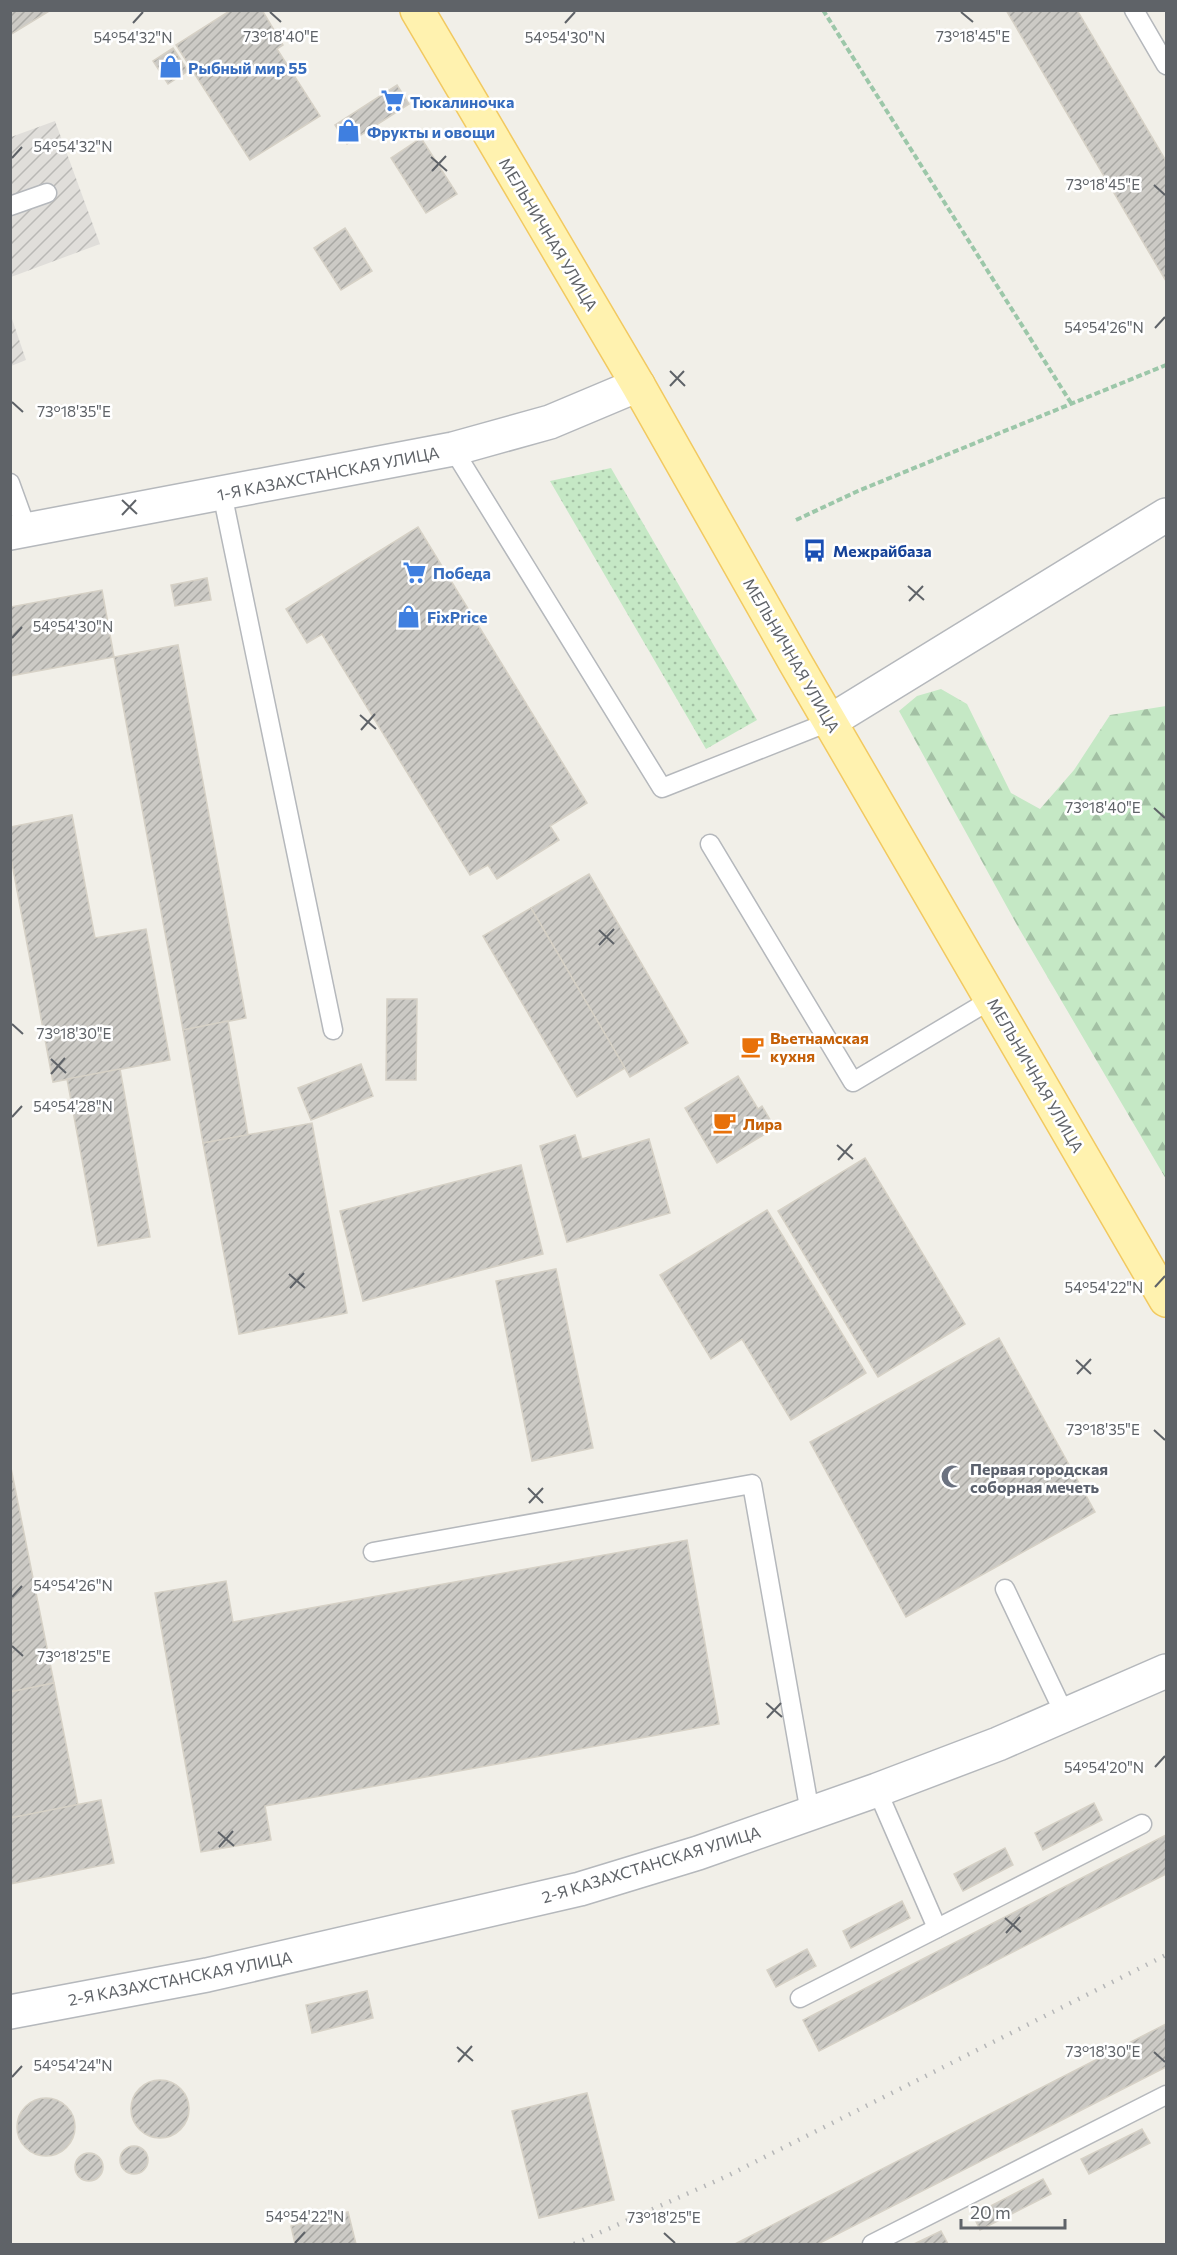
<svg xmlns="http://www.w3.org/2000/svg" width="1177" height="2255" font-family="Commissioner,sans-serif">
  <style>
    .industrial { fill: url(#industrial-furrows) }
    .grass { fill: url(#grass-dots) }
    .forest { fill: url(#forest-firs) }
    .building { fill: url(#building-hatch); stroke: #d6d1c6; stroke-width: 1.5 }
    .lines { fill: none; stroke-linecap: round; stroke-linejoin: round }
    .service-casing { stroke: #b5b8bc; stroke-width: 21 }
    .minor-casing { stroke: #b5b8bc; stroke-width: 36 }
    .tertiary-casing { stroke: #b5b8bc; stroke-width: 36 }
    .primary-casing { stroke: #f2c960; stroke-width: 36 }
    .path { stroke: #9cc7a9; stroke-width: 4; stroke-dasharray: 6 3; stroke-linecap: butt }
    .service { stroke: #fff; stroke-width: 18 }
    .minor { stroke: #fff; stroke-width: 33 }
    .tertiary { stroke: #fff; stroke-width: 33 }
    .primary { stroke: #fff2af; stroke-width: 33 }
    .rail { stroke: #b6b7b8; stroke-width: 4.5; stroke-dasharray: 1.5 8; stroke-linecap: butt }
    .ticks { fill: none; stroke: #5f6368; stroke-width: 2 }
    .labels { text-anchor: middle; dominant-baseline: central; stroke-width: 5; stroke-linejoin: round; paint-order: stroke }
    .shop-label { font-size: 16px; font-weight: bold; fill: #366cbe; stroke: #fff; text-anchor: start }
    .street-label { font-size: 16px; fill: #5f6368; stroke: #fff }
    .transit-label { font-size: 16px; font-weight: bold; fill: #164399; stroke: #fff; text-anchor: start }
    .food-label { font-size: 16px; font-weight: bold; fill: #c56008; stroke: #fff; text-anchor: start }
    .worship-label { font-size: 16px; font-weight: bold; fill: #5b616d; stroke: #fff; text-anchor: start }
    .ticks-label { font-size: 15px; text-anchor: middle; fill: #5f6368; stroke: #fff; stroke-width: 5; stroke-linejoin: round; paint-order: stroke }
  </style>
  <defs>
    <pattern id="industrial-furrows" width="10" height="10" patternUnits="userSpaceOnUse" patternTransform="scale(1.5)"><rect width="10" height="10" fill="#e0deda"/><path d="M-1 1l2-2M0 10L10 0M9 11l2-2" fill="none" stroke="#b9b8b5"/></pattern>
    <pattern id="grass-dots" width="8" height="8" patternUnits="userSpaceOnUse" patternTransform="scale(1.5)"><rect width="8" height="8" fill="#c5e8c5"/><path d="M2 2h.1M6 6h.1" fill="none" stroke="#a3c0a4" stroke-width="1.8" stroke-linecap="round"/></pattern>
    <pattern id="forest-firs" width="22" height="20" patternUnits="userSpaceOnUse" patternTransform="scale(1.5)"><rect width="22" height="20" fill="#c5e8c5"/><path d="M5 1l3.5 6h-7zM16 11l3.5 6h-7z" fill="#a3c0a4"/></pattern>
    <pattern id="building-hatch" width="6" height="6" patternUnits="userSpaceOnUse" patternTransform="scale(1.5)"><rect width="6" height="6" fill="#cccac5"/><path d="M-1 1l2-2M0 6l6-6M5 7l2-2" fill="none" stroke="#a9a8a4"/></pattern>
  </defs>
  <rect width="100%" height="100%" fill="#f1efe8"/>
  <!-- industrial -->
  <g class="industrial">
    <polygon points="55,121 100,244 11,277 11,137"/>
    <polygon points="11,316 26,360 11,366 10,366"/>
  </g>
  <!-- grass -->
  <polygon class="grass" points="611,468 757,720 706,749 550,481"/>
  <!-- forest -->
  <polygon class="forest" points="941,689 967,704 1011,793 1040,809 1074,770 1110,715 1166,706 1166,1179 1017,925 899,711 917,696"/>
  <!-- building -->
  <g class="building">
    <polygon points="10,10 51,10 10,35"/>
    <polygon points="231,10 262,10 283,45 277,49 320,116 250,160 176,45"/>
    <polygon points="1006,10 1077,10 1166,161 1166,281"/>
    <polygon points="173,48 188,71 168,84 153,61"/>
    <polygon points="397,85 409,104 347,144 335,125"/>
    <polygon points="421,138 457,194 426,213 391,158"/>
    <polygon points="345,228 372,271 341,290 314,248"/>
    <polygon points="418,527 587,803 550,826 559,840 497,879 488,865 470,875 322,634 307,643 286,609"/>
    <polygon points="207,578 211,600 175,606 171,585"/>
    <polygon points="102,590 114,657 10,676 10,607"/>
    <polygon points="178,645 246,1018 183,1030 114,657"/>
    <polygon points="72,815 95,938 146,929 170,1060 53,1082 10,853 10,827"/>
    <polygon points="589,874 688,1043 630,1077 531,908"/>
    <polygon points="531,908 625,1068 577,1097 483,936"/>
    <polygon points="387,999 417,999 416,1080 386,1080"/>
    <polygon points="228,1021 248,1135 203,1143 183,1030"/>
    <polygon points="361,1064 373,1096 311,1120 298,1088"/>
    <polygon points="120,1069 150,1237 98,1246 67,1079"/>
    <polygon points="738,1076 758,1109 762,1106 775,1128 717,1163 685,1108"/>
    <polygon points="312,1123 347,1313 239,1334 203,1143"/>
    <polygon points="575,1135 582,1159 649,1139 670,1213 567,1242 540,1146"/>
    <polygon points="865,1158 965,1324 878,1377 778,1211"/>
    <polygon points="521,1165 543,1254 363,1301 340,1211"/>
    <polygon points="767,1210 866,1373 791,1420 742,1339 711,1359 660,1275"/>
    <polygon points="556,1269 593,1448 532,1461 496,1281"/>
    <polygon points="999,1338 1095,1512 906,1617 810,1442"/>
    <polygon points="10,1463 54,1683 10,1692"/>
    <polygon points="687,1540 719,1724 265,1806 271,1840 201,1852 155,1593 226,1581 233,1622"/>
    <polygon points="54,1683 78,1805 10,1818 10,1692"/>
    <polygon points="101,1800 114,1863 10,1884 10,1818"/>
    <polygon points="1094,1803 1102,1820 1043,1850 1035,1833"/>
    <polygon points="1166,1835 1166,1874 819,2051 803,2020"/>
    <polygon points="1005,1848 1013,1865 963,1891 954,1874"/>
    <polygon points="902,1901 910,1918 851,1948 843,1931"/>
    <polygon points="807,1949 816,1966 776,1987 767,1970"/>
    <polygon points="367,1991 373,2018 312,2033 306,2005"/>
    <polygon points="1166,2024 1166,2067 818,2244 735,2244"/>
    <circle cx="160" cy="2109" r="29"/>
    <polygon points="587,2093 614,2200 539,2218 512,2111"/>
    <circle cx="46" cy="2127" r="29"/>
    <polygon points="1142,2129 1150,2143 1089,2174 1081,2159"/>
    <circle cx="134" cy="2160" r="14"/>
    <circle cx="89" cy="2167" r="14"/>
    <polygon points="1043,2179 1051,2194 980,2230 973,2215"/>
    <polygon points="348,2212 356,2244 295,2244 291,2226"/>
    <polygon points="941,2231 948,2244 914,2244"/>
  </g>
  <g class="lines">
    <defs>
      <g id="service">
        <polyline points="1134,10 1166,65"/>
        <polyline points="10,206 47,193"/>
        <polyline points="453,449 662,788 829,722"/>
        <polyline points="10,483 27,530"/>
        <polyline points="222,493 333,1030"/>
        <polyline points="710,844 853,1082 992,999"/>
        <polyline points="373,1552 752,1484 810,1813"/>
        <polyline points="1005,1589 1065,1715"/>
        <polyline points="877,1790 937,1928"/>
        <polyline points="800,1998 1142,1824"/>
        <polyline points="872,2244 1166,2095"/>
      </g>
      <g id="minor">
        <polyline points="829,722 1166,515"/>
        <polyline points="10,2012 207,1975 580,1889 698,1853 877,1790 998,1744 1166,1671"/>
      </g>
      <polyline id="tertiary" points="10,533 453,449 550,422 638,385"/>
      <polyline id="primary" points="417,10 638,385 795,662 1166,1300"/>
    </defs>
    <!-- service casing -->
    <use href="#service" class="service-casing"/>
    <!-- minor casing -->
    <use href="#minor" class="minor-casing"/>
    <!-- tertiary casing -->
    <use href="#tertiary" class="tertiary-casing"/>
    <!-- primary casing -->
    <use href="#primary" class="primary-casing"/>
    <!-- path -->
    <g class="path">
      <polyline points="823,10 1071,403"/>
      <polyline points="796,520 858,491 1166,365"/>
    </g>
    <!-- service -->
    <use href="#service" class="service"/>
    <!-- minor -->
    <use href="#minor" class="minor"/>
    <!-- tertiary -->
    <use href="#tertiary" class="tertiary"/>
    <!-- primary -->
    <use href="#primary" class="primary"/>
    <!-- rail -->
    <polyline class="rail" points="574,2244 725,2177 1166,1955"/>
  </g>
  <!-- ticks -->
  <path class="ticks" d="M270 12 281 22M961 12 973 22M133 23 143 12M565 23 575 12M431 157 447 171M12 158 22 147M432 171 446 156M1154 185 1165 195M1155 328 1165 317M670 371 685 386M670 386 684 371M12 402 23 412M122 500 137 514M122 515 136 500M908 586 924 600M909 601 923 586M12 638 22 627M360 715 376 729M361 730 375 714M1154 808 1165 818M599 930 614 944M599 945 614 929M12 1024 23 1034M51 1059 66 1073M51 1074 65 1058M12 1117 22 1106M837 1145 853 1159M838 1160 852 1144M289 1274 305 1288M1155 1287 1165 1276M290 1288 304 1273M1076 1360 1091 1374M1077 1374 1091 1359M1154 1430 1165 1440M528 1488 543 1503M529 1503 543 1488M12 1597 22 1586M12 1646 23 1656M766 1703 782 1717M767 1718 781 1703M1155 1767 1165 1756M218 1832 234 1846M219 1847 233 1831M1005 1918 1021 1932M1006 1933 1020 1917M457 2047 473 2061M1154 2052 1165 2062M458 2062 472 2046M12 2077 22 2066M664 2233 675 2243M295 2243 305 2232"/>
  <!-- icons -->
  <defs>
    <symbol id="shop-bare" viewBox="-9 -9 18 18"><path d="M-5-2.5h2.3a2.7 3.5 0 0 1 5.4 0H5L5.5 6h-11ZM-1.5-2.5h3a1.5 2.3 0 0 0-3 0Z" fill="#3f7fe0" stroke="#fff" stroke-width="2.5" paint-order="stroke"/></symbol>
    <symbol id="supermarket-bare" viewBox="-9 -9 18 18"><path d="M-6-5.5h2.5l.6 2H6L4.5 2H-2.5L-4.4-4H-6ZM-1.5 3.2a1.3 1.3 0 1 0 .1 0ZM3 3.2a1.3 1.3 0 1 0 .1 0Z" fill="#3f7fe0" stroke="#fff" stroke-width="2.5" paint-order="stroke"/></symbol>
    <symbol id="bus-bare" viewBox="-9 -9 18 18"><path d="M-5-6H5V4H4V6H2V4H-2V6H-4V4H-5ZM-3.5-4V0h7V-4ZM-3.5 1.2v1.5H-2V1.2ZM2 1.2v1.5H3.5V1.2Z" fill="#1a4fb4" stroke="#fff" stroke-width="2.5" paint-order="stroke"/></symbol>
    <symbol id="cafe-bare" viewBox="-9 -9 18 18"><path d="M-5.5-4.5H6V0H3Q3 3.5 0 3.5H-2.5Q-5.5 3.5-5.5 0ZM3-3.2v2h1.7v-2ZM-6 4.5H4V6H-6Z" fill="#e8710a" stroke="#fff" stroke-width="2.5" paint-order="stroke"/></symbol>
    <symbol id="mosque-bare" viewBox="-9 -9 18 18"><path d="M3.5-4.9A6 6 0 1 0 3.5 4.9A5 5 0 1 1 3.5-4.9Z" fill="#6b7280" stroke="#fff" stroke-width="2.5" paint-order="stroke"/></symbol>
  </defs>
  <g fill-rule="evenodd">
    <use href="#shop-bare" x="154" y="50" width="33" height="33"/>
    <use href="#supermarket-bare" x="376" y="84" width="33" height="33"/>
    <use href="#shop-bare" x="332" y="114" width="33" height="33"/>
    <use href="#bus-bare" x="798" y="534" width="33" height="33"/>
    <use href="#supermarket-bare" x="398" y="556" width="33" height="33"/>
    <use href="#shop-bare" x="392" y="600" width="33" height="33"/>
    <use href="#cafe-bare" x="736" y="1030" width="33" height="33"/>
    <use href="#cafe-bare" x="708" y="1106" width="33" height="33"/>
    <use href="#mosque-bare" x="936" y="1460" width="33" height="33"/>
  </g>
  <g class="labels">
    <!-- shop labels -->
    <g class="shop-label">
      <text x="188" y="67">Рыбный мир 55</text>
      <text x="410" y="101">Тюкалиночка</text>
      <text x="367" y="131">Фрукты и овощи</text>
      <text x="433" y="572">Победа</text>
      <text x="427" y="616">FixPrice</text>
    </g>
    <!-- street labels -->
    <g class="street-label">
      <text transform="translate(549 234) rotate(59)">МЕЛЬНИЧНАЯ УЛИЦА</text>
      <text transform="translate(328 473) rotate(-11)">1-Я КАЗАХСТАНСКАЯ УЛИЦА</text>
      <text transform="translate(792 655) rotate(60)">МЕЛЬНИЧНАЯ УЛИЦА</text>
      <text transform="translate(1036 1075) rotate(60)">МЕЛЬНИЧНАЯ УЛИЦА</text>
      <text transform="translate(651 1864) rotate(-17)">2-Я КАЗАХСТАНСКАЯ УЛИЦА</text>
      <text transform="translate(180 1978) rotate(-11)">2-Я КАЗАХСТАНСКАЯ УЛИЦА</text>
    </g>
    <!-- transit labels -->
    <g class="transit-label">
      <text x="833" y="550">Межрайбаза</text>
    </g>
    <!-- food labels -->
    <g class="food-label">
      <text x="770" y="1037">Вьетнамская<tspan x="770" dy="18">кухня</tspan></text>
      <text x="743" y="1123">Лира</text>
    </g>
    <!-- worship labels -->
    <g class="worship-label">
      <text x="970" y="1468">Первая городская<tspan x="970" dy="18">соборная мечеть</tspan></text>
    </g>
  </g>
  <g class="ticks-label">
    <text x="281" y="42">73°18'40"E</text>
    <text x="973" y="42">73°18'45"E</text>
    <text x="133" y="43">54°54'32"N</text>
    <text x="565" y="43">54°54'30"N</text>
    <text x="73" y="152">54°54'32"N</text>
    <text x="1103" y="190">73°18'45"E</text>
    <text x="1104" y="333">54°54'26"N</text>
    <text x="74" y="417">73°18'35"E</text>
    <text x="73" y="632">54°54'30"N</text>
    <text x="1103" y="813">73°18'40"E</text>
    <text x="74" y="1039">73°18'30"E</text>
    <text x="73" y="1112">54°54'28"N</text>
    <text x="1104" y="1293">54°54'22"N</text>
    <text x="1103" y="1435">73°18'35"E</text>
    <text x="73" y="1591">54°54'26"N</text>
    <text x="74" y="1662">73°18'25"E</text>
    <text x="1104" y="1773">54°54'20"N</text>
    <text x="1103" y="2057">73°18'30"E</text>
    <text x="73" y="2071">54°54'24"N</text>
    <text x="305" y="2222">54°54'22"N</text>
    <text x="664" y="2223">73°18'25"E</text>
  </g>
  <!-- border -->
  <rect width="1177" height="2255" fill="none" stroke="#5f6368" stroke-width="24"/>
  <!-- scale -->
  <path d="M961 2219v9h104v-9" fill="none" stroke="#5f6368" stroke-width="3"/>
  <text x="970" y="2219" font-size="18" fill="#5f6368" stroke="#ffffff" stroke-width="4.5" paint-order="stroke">20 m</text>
</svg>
